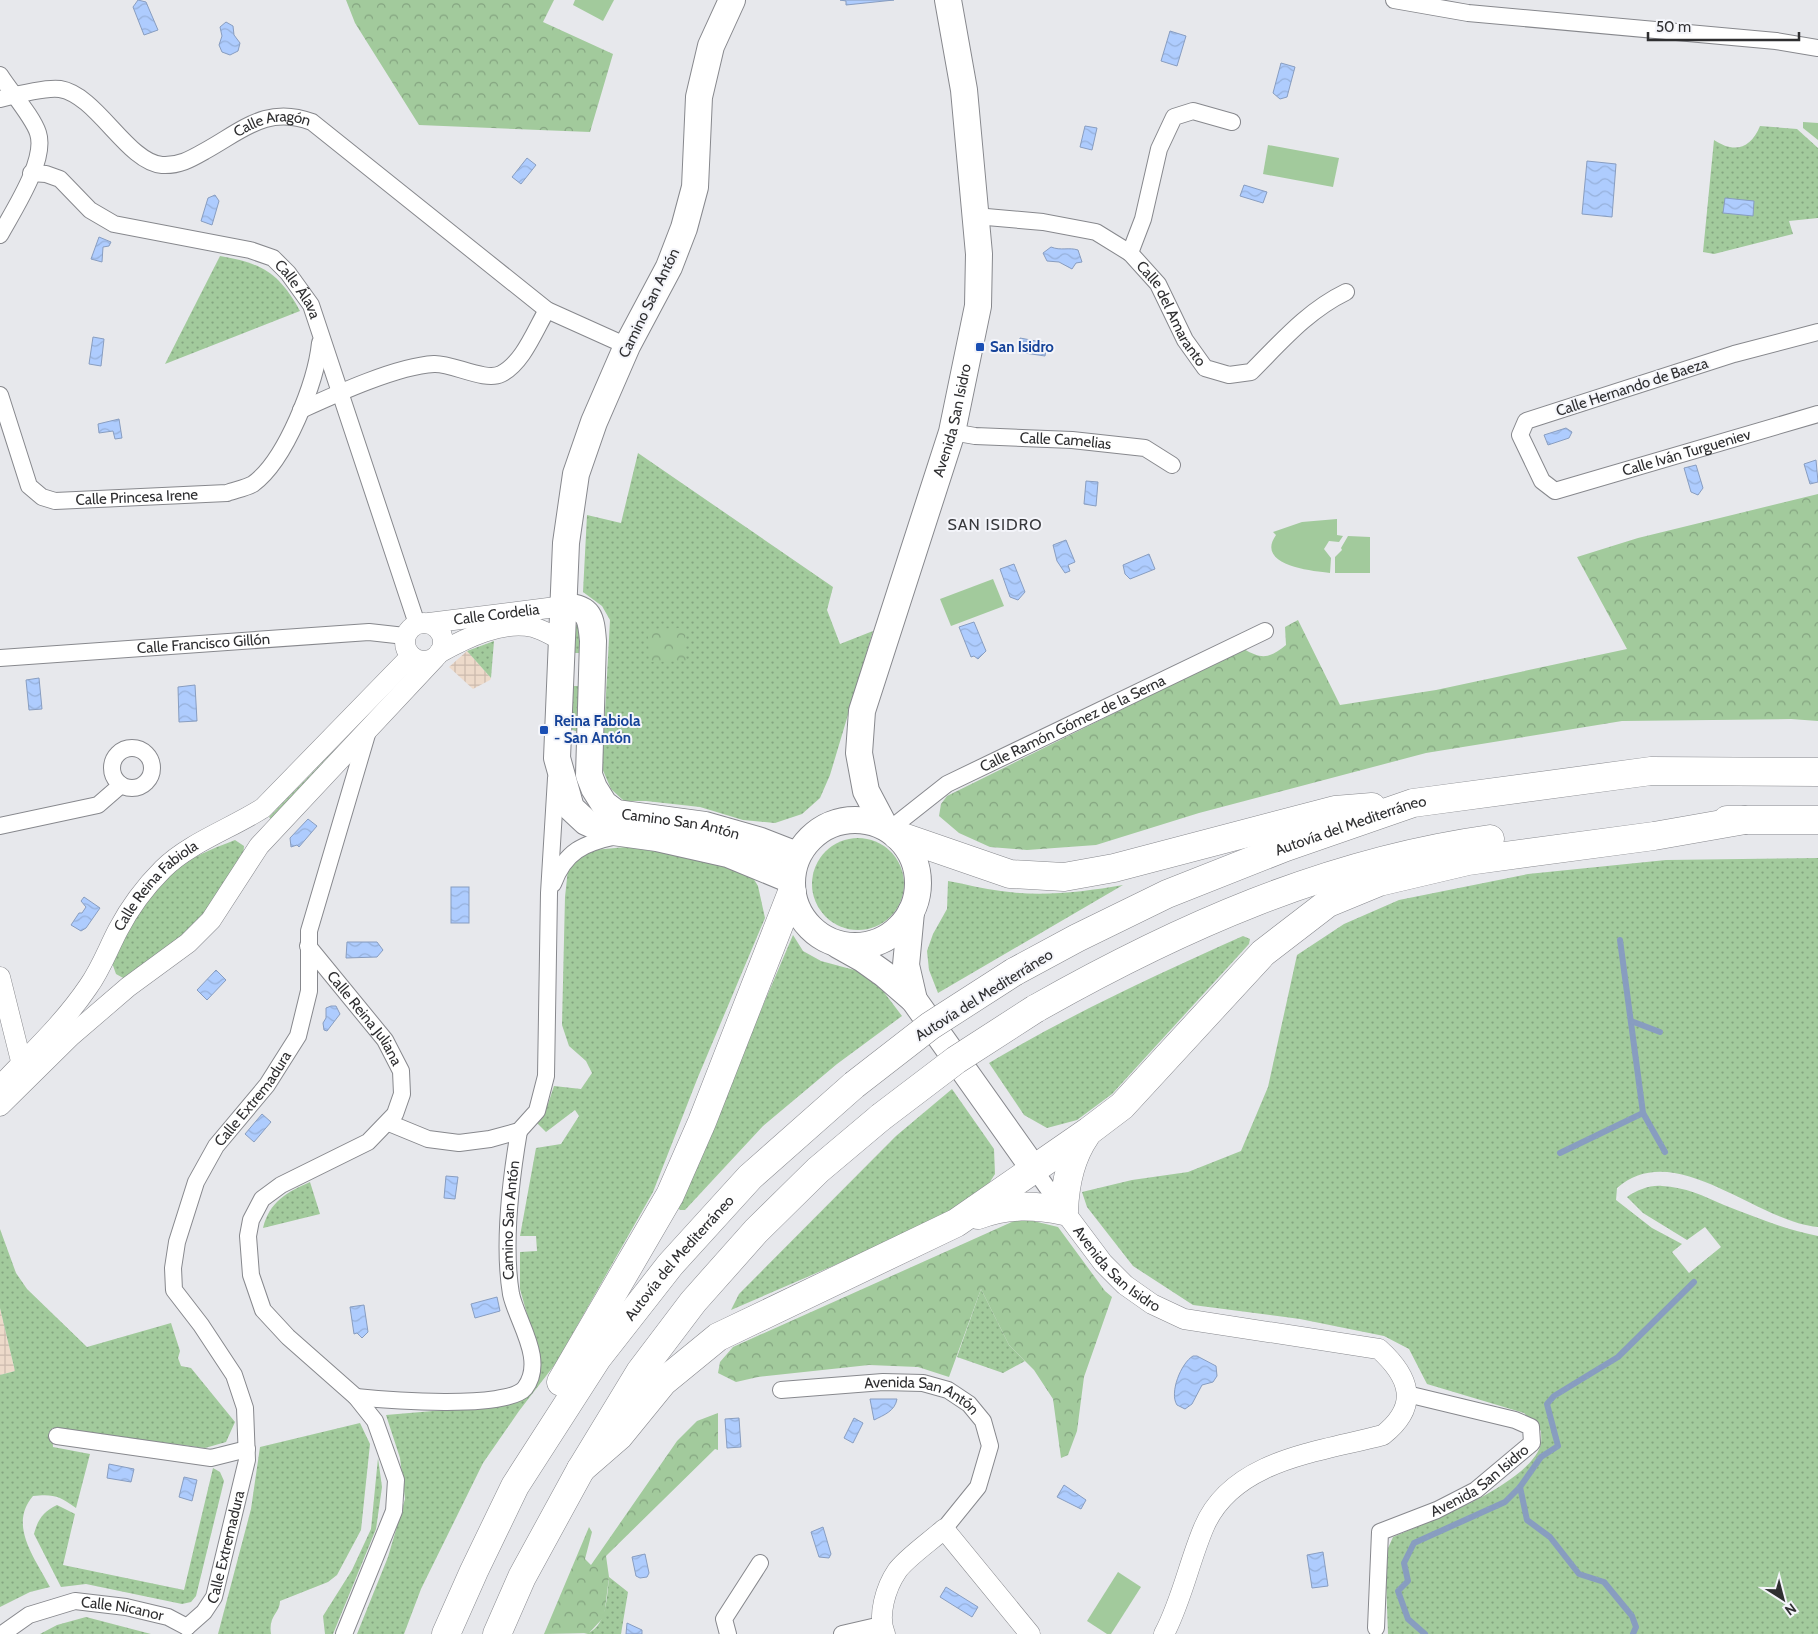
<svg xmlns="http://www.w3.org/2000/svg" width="1818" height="1634" font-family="Cabin,sans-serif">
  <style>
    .industrial { fill: url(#industrial-grid) }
    .grass { fill: url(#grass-dots) }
    .forest { fill: url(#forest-crowns) }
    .garden { fill: #a2ca9c }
    .water { fill: url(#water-waves); stroke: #889dc0 }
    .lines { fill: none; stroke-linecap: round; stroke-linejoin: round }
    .stream { stroke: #889dc0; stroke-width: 6 }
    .minor-casing { stroke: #87888d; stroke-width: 18 }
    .tertiary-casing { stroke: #87888d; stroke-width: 21 }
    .primary-casing { stroke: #87888d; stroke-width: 28 }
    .motorway-casing { stroke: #87888d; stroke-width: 29 }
    .minor { stroke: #fff; stroke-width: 16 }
    .tertiary { stroke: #fff; stroke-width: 20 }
    .primary { stroke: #fff; stroke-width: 26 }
    .motorway { stroke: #fff; stroke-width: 28 }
    .motorway-bridge-casing { stroke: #87888d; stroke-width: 29; stroke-linecap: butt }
    .motorway-bridge { stroke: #fff; stroke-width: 28 }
    .transit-dot { fill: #1a4fb4; stroke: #f4f5fa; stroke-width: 2 }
    .labels { text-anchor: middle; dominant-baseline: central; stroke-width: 4; stroke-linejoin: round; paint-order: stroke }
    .street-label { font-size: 15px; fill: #2f2f31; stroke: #f4f5fa }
    .transit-label { font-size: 15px; font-weight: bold; fill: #164399; stroke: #f4f5fa; text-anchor: start }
    .neighbourhood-label { font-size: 16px; letter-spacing: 1px; fill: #38393c; stroke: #f4f5fa }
  </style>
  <defs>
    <pattern id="industrial-grid" width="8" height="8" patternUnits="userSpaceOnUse" patternTransform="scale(1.25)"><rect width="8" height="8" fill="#eddaca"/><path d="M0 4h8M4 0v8" fill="none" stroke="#ccbbae"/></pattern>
    <pattern id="grass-dots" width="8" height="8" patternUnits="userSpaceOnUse" patternTransform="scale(1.25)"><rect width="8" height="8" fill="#a2ca9c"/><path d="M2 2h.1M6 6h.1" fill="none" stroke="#84a480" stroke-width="1.8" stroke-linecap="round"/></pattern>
    <pattern id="forest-crowns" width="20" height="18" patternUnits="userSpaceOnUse" patternTransform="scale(1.25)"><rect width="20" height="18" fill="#a2ca9c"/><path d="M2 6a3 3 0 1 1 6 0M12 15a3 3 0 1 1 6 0" fill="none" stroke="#84a480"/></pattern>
    <pattern id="water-waves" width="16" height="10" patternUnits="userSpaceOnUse" patternTransform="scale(1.25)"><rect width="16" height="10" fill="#aeccfe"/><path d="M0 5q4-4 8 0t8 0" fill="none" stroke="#96b0da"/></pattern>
  </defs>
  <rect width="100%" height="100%" fill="#e7e8ec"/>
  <!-- industrial -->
  <g class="industrial">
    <polygon points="467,651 491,678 490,680 473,689 449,667"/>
    <polygon points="0,1308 15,1371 0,1375"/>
  </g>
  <!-- grass -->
  <g class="grass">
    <path d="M1760 126 1797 129 1818 148V218L1789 221 1793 234 1714 254 1703 252 1714 140C1735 154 1751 148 1760 126Z"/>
    <path d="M220 256C262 263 279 273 300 311L165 364Z"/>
    <polygon points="638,453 833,587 827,610 840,644 873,631 830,775 820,798 802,814 775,823 743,820 700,807 646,801 624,801 611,789 602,768 610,620 602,606 583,592 587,515 621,523"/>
    <polygon points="579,624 583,653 572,653 574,626"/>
    <polygon points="494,641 491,678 467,651"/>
    <polygon points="571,686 582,686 578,732 570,729"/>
    <polygon points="355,729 271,819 269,817"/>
    <circle cx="858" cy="884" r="46"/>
    <path d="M235 840 244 846 243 859 196 928 125 979 116 974 111 960C127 931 144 896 169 874 188 858 212 849 235 840Z"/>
    <polygon points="638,846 733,866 750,873 758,886 765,918 698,1077 653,1192 556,1363 519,1411 483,1463 421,1589 404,1634 357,1634 388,1557 405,1499 400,1458 386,1415 468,1408 527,1393 535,1343 520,1289 520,1252 537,1251 536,1236 520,1236 536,1148 561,1144 579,1116 575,1110 546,1132 537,1123 548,1104 554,1086 581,1089 592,1073 586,1061 569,1046 562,1025 565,897 568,869 578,855 593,850"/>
    <path d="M1818 858V1227C1756 1222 1675 1137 1617 1188L1616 1200 1652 1228 1682 1244 1672 1252 1689 1273 1721 1247 1705 1227 1687 1240 1643 1213 1627 1197C1637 1190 1650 1185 1662 1186 1685 1187 1704 1196 1724 1205 1755 1217 1786 1230 1818 1236V1634H1388L1385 1555 1393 1537C1430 1521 1525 1486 1540 1447 1542 1443 1541 1436 1541 1431L1524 1413 1427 1384 1409 1349 1384 1336 1300 1319 1193 1305 1133 1266 1087 1207 1082 1192 1132 1180 1188 1172 1241 1151 1268 1087 1297 955 1344 924 1399 900 1528 874 1666 860Z"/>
    <path d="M948 881C966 884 983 889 1001 891 1041 897 1083 892 1123 885L938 993 929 970 927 951 933 934 947 909Z"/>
    <polygon points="793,935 803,951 821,961 858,971 877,983 902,1016 837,1064 763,1126 685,1210 680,1210 677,1207"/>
    <path d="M1243 936 1250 939 1249 944 1112 1094 1077 1120 1047 1128 1024 1115 989 1063C1071 1014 1156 975 1243 936Z"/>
    <polygon points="952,1089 994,1149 995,1174 984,1191 962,1210 731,1310 739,1294 896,1136"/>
    <path d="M310 1182 320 1214 263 1228C269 1202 287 1192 310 1182Z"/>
    <path d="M0 1229 16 1273 27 1289 87 1347 171 1323 180 1351 178 1358 181 1366 191 1368 235 1422 226 1442 205 1448 52 1428 53 1447 90 1454 76 1508C59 1496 54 1494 33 1496 8 1525 35 1558 50 1587L30 1592 0 1607V1375L15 1371 0 1308Z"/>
    <polygon points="981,1289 1009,1345 1025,1361 1003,1373 957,1357"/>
    <path d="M360 1423 370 1444 361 1530 337 1575 328 1582 280 1601C280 1613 268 1616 271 1634H218L251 1509 260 1447Z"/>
    <polygon points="378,1458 382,1487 376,1529 333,1634 325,1634 323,1616 352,1570 371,1529"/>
    <path d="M213 1468 220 1472 224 1481 196 1596 191 1602 182 1604 86 1584 61 1587 34 1534C38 1519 43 1512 57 1505L75 1514 63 1565 184 1590Z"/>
    <path d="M609 1577 628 1592 621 1634H584C607 1630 607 1595 609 1577Z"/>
    <polygon points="86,1617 151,1634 40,1634 57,1625"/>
  </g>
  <!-- forest -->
  <g class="forest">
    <polygon points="346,0 554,0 543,22 613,54 590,132 419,125 355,23"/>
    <path d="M1818 494V721L1791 719 1622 721 1426 753 1199 813 1096 845 1027 850 990 847 959 833 939 816 941 804 947 796 1244 649C1262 660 1270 658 1286 645L1285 627 1298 620 1340 705 1436 690 1627 649 1577 557 1638 538Z"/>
    <polygon points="685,628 686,661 649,662 648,629"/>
    <polygon points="1021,1218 1058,1227 1105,1291 1112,1297 1084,1377 1077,1431 1068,1455 1061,1458 1053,1399 1034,1370 1009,1345 981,1289 949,1377 918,1367 869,1365 758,1377 736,1382 718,1373 720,1362 733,1347"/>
    <polygon points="718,1413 718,1450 715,1449 606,1556 609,1577 604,1617 589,1633 544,1634 589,1527 592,1532 585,1559 591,1565 677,1441 697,1421"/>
  </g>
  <!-- garden -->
  <g class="garden">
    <polygon points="575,0 614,0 603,21 573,5"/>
    <polygon points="1803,122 1818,123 1818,140 1803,128"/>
    <polygon points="1268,145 1339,158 1333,187 1263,174"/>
    <path d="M1337 519V535L1343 536 1339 542 1329 541 1324 549 1331 558 1330 573C1310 571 1255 565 1276 535L1273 532 1302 522Z"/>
    <polygon points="1348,536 1370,537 1370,573 1335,573 1335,557 1342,550 1341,548"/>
    <polygon points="993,579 1004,606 951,626 940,599"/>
    <polygon points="1118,1572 1141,1587 1111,1634 1107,1634 1087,1621"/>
  </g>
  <!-- water -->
  <g class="water">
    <polygon points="138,0 146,2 158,30 144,35 133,7"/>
    <polygon points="840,0 894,0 846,5 846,1"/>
    <polygon points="226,22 233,26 234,35 240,43 238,51 230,55 222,52 219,45 222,36 220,27"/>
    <polygon points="1170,31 1186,36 1177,66 1161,61"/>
    <polygon points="1281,63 1295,67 1287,97 1280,99 1273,93"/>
    <polygon points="1085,126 1097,128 1092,150 1080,147"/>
    <polygon points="527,158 536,165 521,184 512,177"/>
    <polygon points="1587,161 1616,164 1612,217 1582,214"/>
    <polygon points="1244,185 1267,192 1263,203 1240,196"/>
    <polygon points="215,195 219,201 212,225 201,221 208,198"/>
    <polygon points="1725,198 1754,201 1753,216 1723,213"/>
    <polygon points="99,237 111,242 109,246 103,247 102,262 91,259"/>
    <path d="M1051 247C1061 251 1069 247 1078 250L1082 262 1076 263 1072 269 1059 262 1047 261 1043 253Z"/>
    <polygon points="93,337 104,339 101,366 89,364"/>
    <polygon points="1020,338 1047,343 1045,356 1018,352"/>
    <polygon points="119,419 122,438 115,439 113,431 99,433 98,424"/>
    <polygon points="1566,428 1572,432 1569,438 1548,445 1544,435"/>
    <polygon points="1816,460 1818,482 1810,484 1804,464"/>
    <polygon points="1696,465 1703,488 1698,495 1691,492 1684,468"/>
    <polygon points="1086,481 1098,482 1096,506 1084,504"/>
    <polygon points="1066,540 1075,562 1068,565 1070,571 1065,573 1057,561 1053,545"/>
    <polygon points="1149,554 1155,569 1130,579 1125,574 1123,565"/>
    <polygon points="1014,564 1025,592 1018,600 1010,597 1000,569"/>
    <polygon points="974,622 986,651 978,659 974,656 971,657 959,627"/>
    <polygon points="39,678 42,709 29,710 26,680"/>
    <polygon points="195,685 197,721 179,722 178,687"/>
    <polygon points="308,819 317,826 299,847 297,845 291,847 290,838"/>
    <rect x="451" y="887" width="18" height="36"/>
    <polygon points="84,897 100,908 86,928 81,931 71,925 79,913 82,913 86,907 81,901"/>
    <polygon points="347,942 377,942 383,950 377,957 346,958"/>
    <polygon points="216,970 226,980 207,1000 197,990"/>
    <polygon points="331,1006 336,1006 340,1014 327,1031 324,1030 323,1023 326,1018 326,1008"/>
    <polygon points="262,1114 271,1122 254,1142 245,1134"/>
    <polygon points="446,1176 458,1177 455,1199 444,1198"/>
    <polygon points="497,1297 500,1311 475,1318 471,1304"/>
    <polygon points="364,1305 368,1332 362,1338 357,1333 354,1334 350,1307"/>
    <path d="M1193 1356H1197L1216 1366 1217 1376 1213 1382 1202 1385 1192 1404 1185 1409 1177 1405C1169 1393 1181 1363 1193 1356Z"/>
    <path d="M870 1399H897C895 1411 884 1415 874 1420Z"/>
    <polygon points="739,1418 741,1447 727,1448 725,1419"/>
    <polygon points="854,1418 863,1423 853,1443 844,1438"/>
    <polygon points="109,1464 134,1469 131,1482 107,1478"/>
    <polygon points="184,1477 197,1480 192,1501 179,1497"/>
    <polygon points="1064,1485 1086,1500 1081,1509 1057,1497"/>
    <polygon points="823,1527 831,1554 829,1558 819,1557 811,1532"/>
    <polygon points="1323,1552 1328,1586 1312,1588 1307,1555"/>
    <polygon points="645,1554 649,1573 647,1577 640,1578 636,1576 632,1557"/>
    <polygon points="946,1587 978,1607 972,1617 940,1597"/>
    <polygon points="627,1623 642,1630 642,1634 626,1634"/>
  </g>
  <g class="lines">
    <!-- stream -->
    <g class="stream">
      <polyline points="1620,940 1643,1113 1665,1152"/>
      <polyline points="1631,1021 1660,1032"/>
      <polyline points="1560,1153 1643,1113"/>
      <polyline points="1520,1487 1527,1520 1550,1537 1579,1574 1604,1582 1632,1616 1636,1627 1633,1634"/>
      <polyline points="1425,1634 1408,1619 1398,1591 1408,1581 1404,1563 1414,1543 1505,1502 1520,1487 1541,1457 1558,1446 1547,1404 1554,1396 1618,1357 1694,1282"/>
    </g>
    <defs>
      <g id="minor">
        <polyline points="1394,0 1468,13 1776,41 1818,48"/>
        <path d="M0 75C10 91 33 117 38 133 47 160 13 211 0 235"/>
        <path id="s1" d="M0 99C15 95 45 87 60 89 97 95 127 162 162 165 179 166 191 159 205 151 243 130 267 105 312 122L547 310 627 346"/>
        <path id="s2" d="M31 173 46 174 60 179 90 210 114 224 250 250 273 258 288 273 311 305 417 624"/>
        <path id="s3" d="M975 216 1043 222 1096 232 1130 253 1158 284 1185 340 1205 368 1229 375 1251 372C1281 342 1307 311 1346 292"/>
        <polyline points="1130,253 1143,219 1159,149 1174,117 1193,111 1232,122"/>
        <path id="s4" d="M1818 332 1734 354 1526 421 1520 435 1542 481 1555 491 1818 414"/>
        <path id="s5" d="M0 395 29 486 42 497 55 501 227 493C235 490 246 488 253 484 286 460 316 382 320 343"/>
        <path d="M301 410C336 394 397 366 434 364 452 363 485 382 501 374 523 363 535 330 547 310"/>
        <path id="s6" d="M952 432 975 436 1072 440 1145 448 1172 465"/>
        <path id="s7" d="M0 658 369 632 405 636"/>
        <circle cx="132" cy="768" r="20"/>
        <polyline points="0,826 98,805 121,785"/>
        <path id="s8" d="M890 829 947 784 1265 631"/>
        <path d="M553 884C565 851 584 843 617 836"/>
        <path id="s9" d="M308 946 385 1040 401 1071 402 1094 395 1114 368 1142 281 1185 262 1199 251 1220 248 1236 251 1275 263 1310 288 1337 356 1397 375 1421 396 1480 394 1511 344 1634"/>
        <polyline points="389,1123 428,1139 459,1143 490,1139 519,1131 537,1111 546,1076 549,893 556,778"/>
        <polyline points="1034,1169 1063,1210"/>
        <path id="s10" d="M781 1390 883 1382 923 1383 948 1390 969 1404 983 1421 990 1446 978 1487 944 1529"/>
        <path id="s11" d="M356 1397C384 1400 508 1410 525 1388 546 1360 517 1322 511 1294 503 1246 511 1178 519 1131"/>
        <polyline points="57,1436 211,1458 247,1449"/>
        <path id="s12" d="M187 1627 204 1612 214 1597 247 1460 245 1408 234 1375 201 1325 174 1290 173 1268 177 1242 196 1182 216 1146 267 1085 298 1036 309 991V931L368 731"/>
        <path id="s13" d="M1376 1628 1380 1532 1437 1510 1476 1490 1532 1443 1531 1427 1515 1420 1407 1394"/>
        <path id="s14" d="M2 1634 29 1615 75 1601 126 1607 168 1617 187 1627"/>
        <polyline points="728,1634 724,1619 760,1563"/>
        <polyline points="842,1634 881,1625"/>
      </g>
      <g id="tertiary">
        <circle cx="424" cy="642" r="19"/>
        <path id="s15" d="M429 623 564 606"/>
        <path d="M439 653C466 638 502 620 533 627 543 630 553 636 562 640"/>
        <polyline points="0,977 24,1073"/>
        <path id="s16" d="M0 1086C30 1054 63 1024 88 987 101 969 108 949 118 930 130 907 145 887 163 869 189 843 232 828 263 808L411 656"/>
        <polyline points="0,1106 71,1036 128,987 188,943 211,920 259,846 435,658"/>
        <path id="s17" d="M1064 1211 1103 1263 1125 1285 1152 1304 1184 1319 1379 1349C1410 1377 1420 1406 1383 1435 1320 1452 1233 1459 1204 1527 1189 1562 1182 1600 1164 1634"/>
        <path d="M885 1634C877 1616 886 1587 897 1571 905 1559 932 1540 944 1529L1030 1634"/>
      </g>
      <g id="primary">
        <polyline points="732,0 711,46 699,97 695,187 684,228 669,267 627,346 594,422 576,474 566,543 557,758 571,808 586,822 606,831 657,838 728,854 791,880"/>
        <path id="s18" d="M564 606C590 608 591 617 593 641L589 775 594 788 604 804 616 813 705 825 761 841 797 855"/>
        <circle cx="855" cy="883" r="63"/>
        <path id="s19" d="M885 827 866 791 859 753 862 711 952 432 978 306 979 254 964 90 948 0"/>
        <polyline points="911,912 906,965 914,1000"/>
        <polyline points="838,945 863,959 884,974 914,1000 1034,1169"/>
      </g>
      <g id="motorway">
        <polyline points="1727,820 1818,820"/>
        <polyline points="897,835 1010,874 1064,877 1114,868 1335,810 1372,807"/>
        <path id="s20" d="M1014 972 1077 938 1167 894 1286 847 1413 803 1651 771 1818 772"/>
        <path d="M1035 1009C1178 928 1326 862 1490 839"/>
        <path d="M978 1215C1008 1204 1034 1205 1064 1211 1065 1184 1070 1158 1086 1135"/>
        <polyline points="561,1382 670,1195 702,1122 792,892"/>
        <polyline points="581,1469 619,1436 663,1382 718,1337 956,1223 1089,1131 1122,1106 1263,953 1328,903 1379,882 1468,861 1654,836 1745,820"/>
        <path id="s21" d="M446 1634 474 1571 515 1486 598 1357 670 1265 750 1177 854 1085"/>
        <polyline points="497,1634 522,1577 581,1469 640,1372 693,1302 756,1231 818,1170 881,1117"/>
      </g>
    </defs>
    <!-- minor casing -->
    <use href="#minor" class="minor-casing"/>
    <!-- tertiary casing -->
    <use href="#tertiary" class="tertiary-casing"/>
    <!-- primary casing -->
    <use href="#primary" class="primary-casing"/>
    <!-- motorway casing -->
    <use href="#motorway" class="motorway-casing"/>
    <!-- minor -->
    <use href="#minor" class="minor"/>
    <!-- tertiary -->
    <use href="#tertiary" class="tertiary"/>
    <!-- primary -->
    <use href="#primary" class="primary"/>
    <!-- motorway -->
    <use href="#motorway" class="motorway"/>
    <defs>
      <g id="motorway-bridge">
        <polyline points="854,1085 930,1026 1014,972"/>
        <polyline points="881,1117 956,1060 1035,1009"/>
      </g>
    </defs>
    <!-- motorway-bridge casing -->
    <use href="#motorway-bridge" class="motorway-bridge-casing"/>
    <!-- motorway-bridge -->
    <use href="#motorway-bridge" class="motorway-bridge"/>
  </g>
  <!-- markers -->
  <g class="transit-dot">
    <rect x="975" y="342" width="10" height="10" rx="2.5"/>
    <rect x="539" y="725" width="10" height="10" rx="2.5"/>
  </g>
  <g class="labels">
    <!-- street labels -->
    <g class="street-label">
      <text stroke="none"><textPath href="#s1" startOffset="311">Calle Aragón</textPath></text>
      <text stroke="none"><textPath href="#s2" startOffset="304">Calle Álava</textPath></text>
      <text transform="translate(649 303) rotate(-64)">Camino San Antón</text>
      <text stroke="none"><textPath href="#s3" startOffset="236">Calle del Amaranto</textPath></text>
      <text transform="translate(1632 387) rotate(-18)">Calle Hernando de Baeza</text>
      <text stroke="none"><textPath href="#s19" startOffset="426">Avenida San Isidro</textPath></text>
      <text stroke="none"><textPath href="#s6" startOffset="114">Calle Camelias</textPath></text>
      <text stroke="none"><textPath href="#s4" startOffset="525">Calle Iván Turgueniev</textPath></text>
      <text stroke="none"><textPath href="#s5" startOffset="208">Calle Princesa Irene</textPath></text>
      <text stroke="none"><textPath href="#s15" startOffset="68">Calle Cordelia</textPath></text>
      <text stroke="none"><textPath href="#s7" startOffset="204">Calle Francisco Gillón</textPath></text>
      <text stroke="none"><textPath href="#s8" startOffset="212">Calle Ramón Gómez de la Serna</textPath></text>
      <text stroke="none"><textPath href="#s18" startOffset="300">Camino San Antón</textPath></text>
      <text stroke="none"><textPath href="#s20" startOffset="368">Autovía del Mediterráneo</textPath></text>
      <text stroke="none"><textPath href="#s16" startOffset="256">Calle Reina Fabiola</textPath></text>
      <text transform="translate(984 995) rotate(-32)">Autovía del Mediterráneo</text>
      <text stroke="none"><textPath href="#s9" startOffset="92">Calle Reina Juliana</textPath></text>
      <text stroke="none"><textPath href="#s12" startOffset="585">Calle Extremadura</textPath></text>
      <text stroke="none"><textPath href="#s11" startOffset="345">Camino San Antón</textPath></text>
      <text stroke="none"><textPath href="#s21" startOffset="445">Autovía del Mediterráneo</textPath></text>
      <text stroke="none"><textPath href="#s17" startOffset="79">Avenida San Isidro</textPath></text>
      <text stroke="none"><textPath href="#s10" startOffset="144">Avenida San Antón</textPath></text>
      <text stroke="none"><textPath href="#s13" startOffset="209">Avenida San Isidro</textPath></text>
      <text stroke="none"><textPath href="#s12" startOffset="92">Calle Extremadura</textPath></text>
      <text stroke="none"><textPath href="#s14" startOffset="129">Calle Nicanor</textPath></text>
    </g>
    <!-- transit labels -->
    <g class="transit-label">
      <text x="990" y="347">San Isidro</text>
      <text x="554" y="721">Reina Fabiola<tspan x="554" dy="17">- San Antón</tspan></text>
    </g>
    <!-- neighbourhood labels -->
    <g class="neighbourhood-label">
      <text x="995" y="524">SAN ISIDRO</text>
    </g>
  </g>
  <!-- north arrow -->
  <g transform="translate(1783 1599) rotate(144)" stroke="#f4f5fa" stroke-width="4" paint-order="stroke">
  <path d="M0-4L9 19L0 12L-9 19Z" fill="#2f2f31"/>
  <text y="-8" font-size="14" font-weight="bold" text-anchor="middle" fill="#2f2f31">N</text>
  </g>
  <!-- scale -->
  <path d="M1648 32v8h151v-8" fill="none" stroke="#2f2f31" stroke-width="2.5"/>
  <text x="1656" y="32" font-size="15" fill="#2f2f31" stroke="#f4f5fa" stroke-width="4" paint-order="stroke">50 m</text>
</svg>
